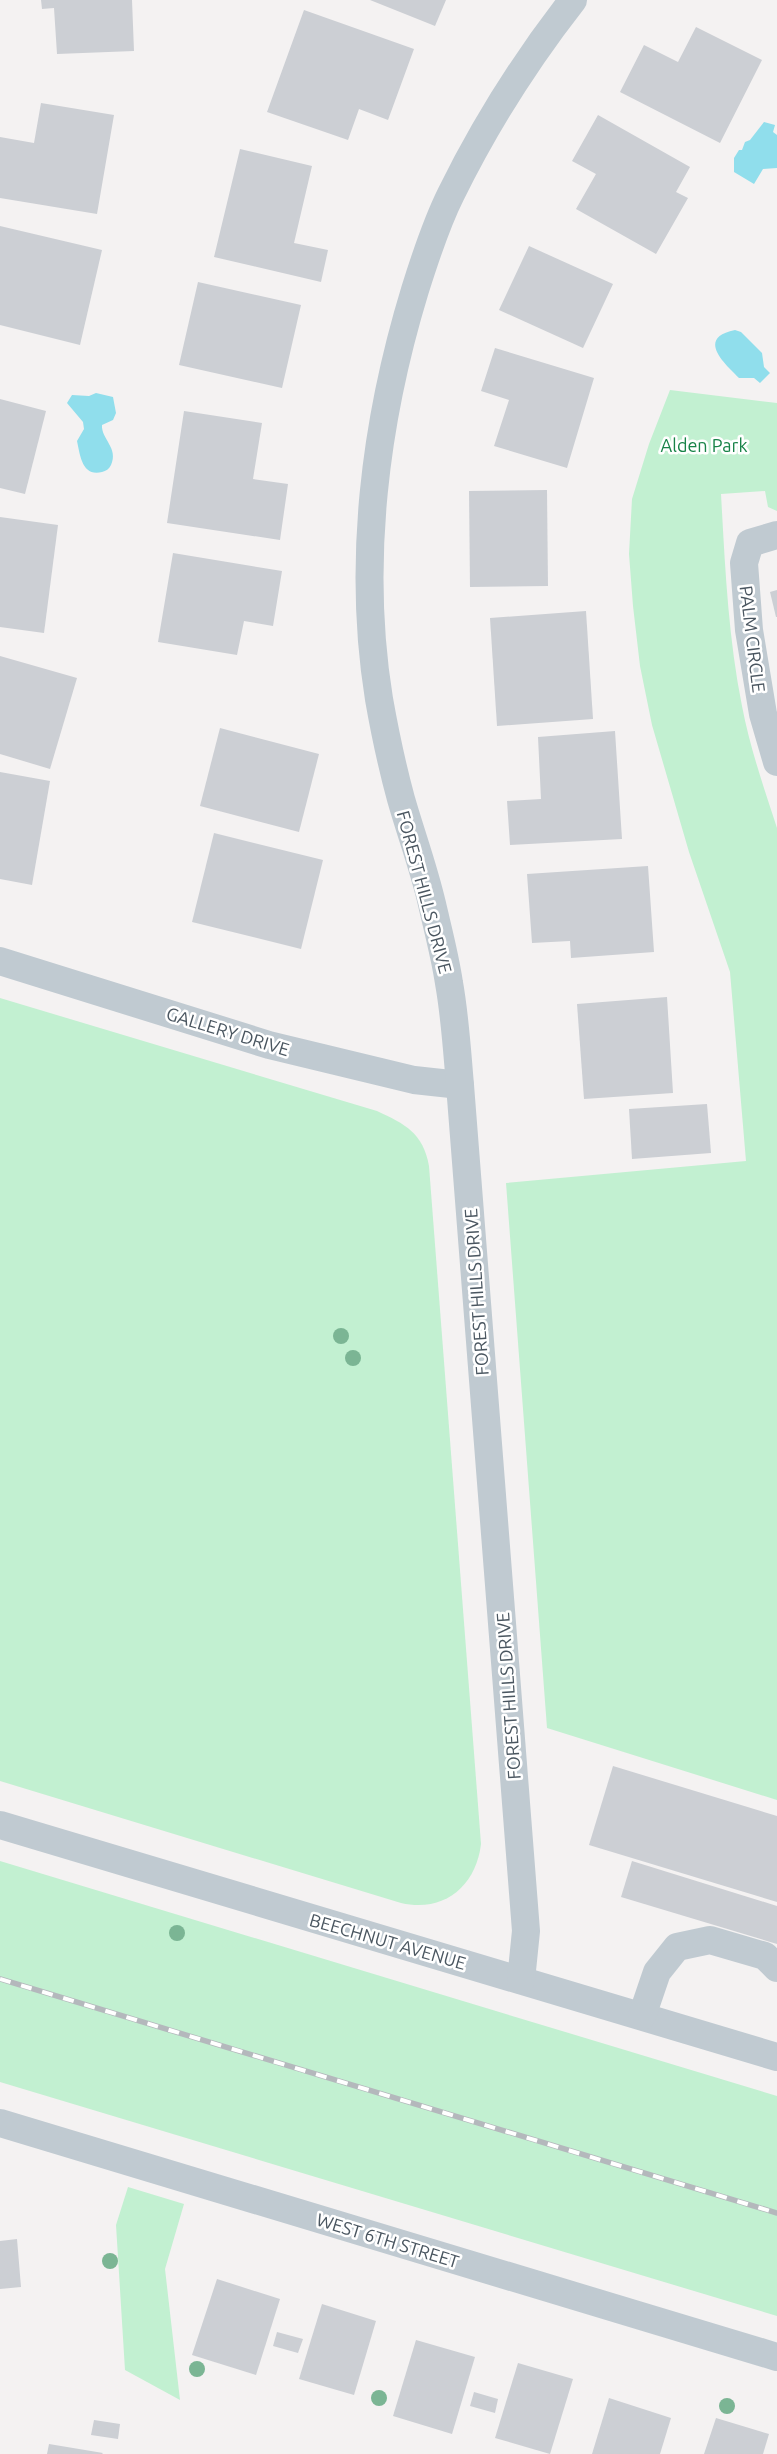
<svg xmlns="http://www.w3.org/2000/svg" width="777" height="2454" font-family="Ubuntu,sans-serif">
  <style>
    .green { fill: #c2f0d1 }
    .water { fill: #90deec }
    .building { fill: #cccfd4 }
    .lines { fill: none; stroke-linecap: round; stroke-linejoin: round }
    .minor { stroke: #c0cad1; stroke-width: 28 }
    .rail-casing { stroke: #b4b8bc; stroke-width: 5.5 }
    .rail { stroke: #fff; stroke-width: 4; stroke-dasharray: 11; stroke-linecap: butt }
    .tree { fill: #7bb594 }
    .labels { text-anchor: middle; dominant-baseline: central; stroke-width: 5; stroke-linejoin: round; paint-order: stroke }
    .park-label { font-size: 18px; fill: #188348; stroke: #fff }
    .street-label { font-size: 18px; fill: #4a5660; stroke: #fff }
  </style>
  <rect width="100%" height="100%" fill="#f4f2f2"/>
  <!-- green -->
  <g class="green">
    <path d="M670 390 777 403V511L768 507 765 491 721 494C725 565 728 636 742 706 750 748 764 788 777 828V1800L547 1728 506 1183 746 1161 730 972 689 852 652 725 640 666 633 606 629 554 632 499 649 444Z"/>
    <path d="M0 998 377 1111C405 1124 423 1133 429 1166L481 1844C476 1886 444 1913 401 1903L0 1781Z"/>
    <polygon points="0,1861 777,2096 777,2316 0,2082"/>
    <polygon points="128,2187 184,2204 165,2269 180,2400 125,2370 116,2225"/>
  </g>
  <!-- water -->
  <g class="water">
    <polygon points="764,122 775,125 773,132 777,135 777,168 763,169 754,184 734,172 734,158 739,150 742,150 745,142 750,140"/>
    <path d="M735 330 741 332 762 353 764 367 770 373 760 383 754 378H739C724 363 696 338 735 330Z"/>
    <path d="M96 393 113 397 116 413 113 420 102 425C101 439 119 448 111 465 109 469 106 471 102 472 82 477 80 455 77 441L84 429 83 422 67 403 72 395 89 396Z"/>
  </g>
  <!-- building -->
  <g class="building">
    <polygon points="41,0 132,0 134,51 57,54 54,8 42,9"/>
    <polygon points="370,0 446,0 435,26"/>
    <polygon points="304,10 414,49 388,120 359,109 348,140 267,112"/>
    <polygon points="696,27 762,60 720,143 620,92 644,45 678,62"/>
    <polygon points="41,103 114,115 97,214 0,198 0,137 34,143"/>
    <polygon points="598,115 690,167 676,192 688,198 656,254 576,209 596,174 572,161"/>
    <polygon points="240,149 312,166 294,243 328,250 321,282 214,257"/>
    <polygon points="0,226 102,250 80,345 0,325"/>
    <polygon points="529,246 613,284 583,348 499,310"/>
    <polygon points="198,282 301,305 282,388 179,365"/>
    <polygon points="495,348 594,378 567,468 494,446 509,400 481,391"/>
    <polygon points="0,399 46,411 25,494 0,488"/>
    <polygon points="184,411 262,423 253,479 288,484 280,540 167,523"/>
    <polygon points="547,490 548,586 470,587 469,491"/>
    <polygon points="0,517 58,525 44,633 0,627"/>
    <polygon points="173,553 282,571 273,626 244,621 237,655 158,642"/>
    <polygon points="777,590 777,617 776,617 770,592"/>
    <polygon points="586,611 593,719 497,726 490,618"/>
    <polygon points="0,656 77,678 50,769 0,754"/>
    <polygon points="220,728 319,754 299,832 200,806"/>
    <polygon points="615,731 622,839 510,845 507,801 541,799 538,737"/>
    <polygon points="0,772 50,781 32,885 0,879"/>
    <polygon points="214,833 323,860 301,949 192,922"/>
    <polygon points="648,866 654,952 571,958 570,941 532,943 527,874"/>
    <polygon points="667,997 673,1093 584,1099 577,1004"/>
    <polygon points="707,1104 711,1153 632,1159 629,1109"/>
    <polygon points="613,1766 777,1816 777,1902 589,1845"/>
    <polygon points="632,1861 777,1906 777,1944 621,1897"/>
    <polygon points="17,2239 21,2287 0,2289 0,2241"/>
    <polygon points="217,2279 280,2299 256,2375 192,2355"/>
    <polygon points="322,2304 376,2321 354,2395 299,2379"/>
    <polygon points="277,2332 303,2339 298,2353 273,2346"/>
    <polygon points="416,2340 475,2357 452,2434 393,2416"/>
    <polygon points="518,2363 573,2379 550,2454 495,2438"/>
    <polygon points="474,2392 498,2399 495,2413 470,2406"/>
    <polygon points="609,2398 671,2418 660,2454 592,2454"/>
    <polygon points="716,2418 769,2434 763,2454 704,2454"/>
    <polygon points="94,2420 120,2424 118,2439 91,2435"/>
    <polygon points="49,2444 103,2453 102,2454 47,2454"/>
  </g>
  <g class="lines">
    <!-- minor -->
    <g class="minor">
      <polyline points="777,535 750,543 744,563 749,630 763,714 777,762"/>
      <polyline points="0,961 269,1045 414,1080 460,1085"/>
      <polyline points="0,1825 777,2057"/>
      <path d="M521 1980 526 1931 460 1085C457 1051 455 1016 449 983 445 956 438 930 432 904 424 869 411 834 401 799 392 766 385 733 379 699 357 563 375 421 415 290 425 258 436 224 451 194 485 125 526 60 573 0"/>
      <polyline points="642,2016 657,1972 677,1947 710,1940 765,1956 777,1968"/>
      <polyline points="0,2123 777,2357"/>
    </g>
    <defs>
      <polyline id="rail" points="0,1979 777,2213"/>
    </defs>
    <!-- rail casing -->
    <use href="#rail" class="rail-casing"/>
    <!-- rail -->
    <use href="#rail" class="rail"/>
  </g>
  <!-- trees -->
  <g class="tree">
    <circle cx="341" cy="1336" r="8"/>
    <circle cx="353" cy="1358" r="8"/>
    <circle cx="177" cy="1933" r="8"/>
    <circle cx="110" cy="2261" r="8"/>
    <circle cx="197" cy="2369" r="8"/>
    <circle cx="379" cy="2398" r="8"/>
    <circle cx="727" cy="2406" r="8"/>
  </g>
  <g class="labels">
    <!-- park labels -->
    <g class="park-label">
      <text x="704" y="445">Alden Park</text>
    </g>
    <!-- street labels -->
    <g class="street-label">
      <text transform="translate(753 639) rotate(83)">PALM CIRCLE</text>
      <text transform="translate(425 892) rotate(75)">FOREST HILLS DRIVE</text>
      <text transform="translate(228 1031) rotate(17)">GALLERY DRIVE</text>
      <text transform="translate(476 1292) rotate(-94)">FOREST HILLS DRIVE</text>
      <text transform="translate(508 1696) rotate(-94)">FOREST HILLS DRIVE</text>
      <text transform="translate(388 1941) rotate(16)">BEECHNUT AVENUE</text>
      <text transform="translate(388 2240) rotate(17)">WEST 6TH STREET</text>
    </g>
  </g>
</svg>
